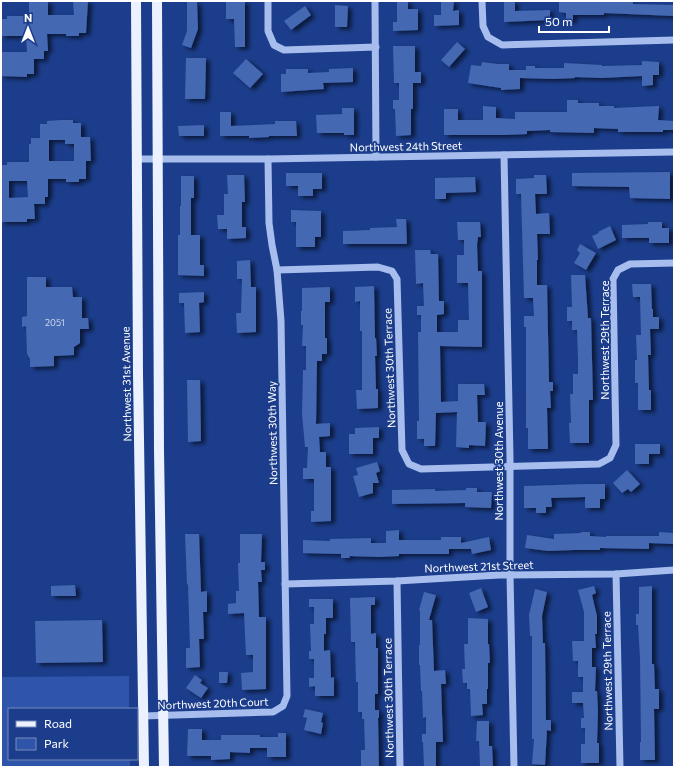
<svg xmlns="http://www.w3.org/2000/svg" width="675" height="768" font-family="Commissioner,sans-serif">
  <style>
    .green { fill: #2e55a9 }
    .building { fill: #4467b3; fill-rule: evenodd; filter: url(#shadow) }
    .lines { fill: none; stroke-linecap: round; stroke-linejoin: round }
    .minor { stroke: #a6bded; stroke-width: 7 }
    .major { stroke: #ecf1ff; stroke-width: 10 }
    .labels { text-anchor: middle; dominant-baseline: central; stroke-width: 3.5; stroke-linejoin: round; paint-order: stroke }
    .number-label { font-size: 9px; fill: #d0d9ec }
    .street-label { font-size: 11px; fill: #fff; stroke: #1b3d8b }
  </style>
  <defs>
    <filter id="shadow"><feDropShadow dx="4" dy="2.5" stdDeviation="2" flood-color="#0009"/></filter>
  </defs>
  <rect width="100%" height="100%" fill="#1b3d8b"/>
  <!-- green -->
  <polygon class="green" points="129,676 129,709 9,709 9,759 130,759 130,767 1,767 1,677"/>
  <!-- building -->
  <g class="building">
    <polygon points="29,1 48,1 48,15 74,15 73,1 88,1 86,33 79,33 79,36 66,36 66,34 47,34 48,51 44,51 44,59 34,59 34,74 27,74 27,77 1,76 1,52 27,52 26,36 1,36 1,19 7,19 7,16 29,16"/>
    <polygon points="226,1 245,1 245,47 235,47 234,19 226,19"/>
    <polygon points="397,1 408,1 408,9 418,9 418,30 393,31 393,22 397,22"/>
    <polygon points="441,1 454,1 453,11 459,10 459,25 434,26 434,15 441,15"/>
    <polygon points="504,1 515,1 515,11 550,10 550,20 504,22"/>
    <polygon points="559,1 573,1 573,2 616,1 633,2 633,4 674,5 674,16 604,13 604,15 573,15 573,21 566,21 566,13 559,12"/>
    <polygon points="187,2 197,2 198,29 191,48 182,45 187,31"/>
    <polygon points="335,5 348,6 347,27 335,27"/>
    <polygon points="305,6 311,15 291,30 284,21"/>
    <polygon points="457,42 465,49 449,67 441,60"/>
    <polygon points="393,46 415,46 415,72 421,72 421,83 413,83 413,109 411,109 411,135 396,136 395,109 393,109 393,100 399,100 399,83 394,83"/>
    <polygon points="186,58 206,58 205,99 185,99"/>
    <polygon points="246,59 263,74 250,88 233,73"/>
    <polygon points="642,61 659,62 659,75 653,75 653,85 642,86 642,76 602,78 575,77 575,78 554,79 520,78 520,89 501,90 501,88 468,83 471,65 481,66 482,62 498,64 509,64 509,70 526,70 526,66 535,66 535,68 564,68 564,63 602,65 602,66 642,65"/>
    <polygon points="353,68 353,82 323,83 324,89 281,92 281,74 286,74 286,69 308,69 308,73 329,72 329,69"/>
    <polygon points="567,100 578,100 578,103 599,103 599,106 614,106 614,108 659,106 658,120 674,121 674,130 663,130 663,132 618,132 618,129 594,128 594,133 550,132 550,130 527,131 527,134 505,135 444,135 444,109 458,109 458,120 483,120 483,106 496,107 496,118 515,119 515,112 567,112"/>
    <polygon points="342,108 354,108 354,135 344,135 344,133 317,133 316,115 342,114"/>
    <polygon points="220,112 231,112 231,126 275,124 275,121 296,121 297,136 269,136 269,137 249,138 249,136 220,136"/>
    <path d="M61 120H73V123H81V137H90L91 161H86V179H79V182H66V179H48V197H45V204H34L35 219H27V222H1V165H7V162H29V144H31V138H40V124H47V121ZM49 140H65V144H74V161H49ZM9 181H27L28 197 9 198Z"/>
    <polygon points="204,125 204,136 179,136 178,126"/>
    <polygon points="670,172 670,199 630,198 629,187 572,186 572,173"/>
    <polygon points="286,173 322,173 322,189 313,189 313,196 298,196 298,186 286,186"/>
    <polygon points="227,175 244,175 245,202 242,202 242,227 246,227 246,238 227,239 227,229 218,229 217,215 224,215 224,194 228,194"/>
    <polygon points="534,175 546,175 547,194 535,194 536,214 549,213 550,234 537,234 538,260 537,260 537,285 547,285 549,382 553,382 553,391 550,391 551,408 547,408 548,449 528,449 528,428 526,428 526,327 524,327 524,316 534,316 533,298 524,298 521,194 516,194 516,179 534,178"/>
    <polygon points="181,176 194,176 194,198 191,198 191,235 200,235 200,265 204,265 204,276 178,275 178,235 180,235 180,206 181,206"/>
    <polygon points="475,177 476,192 446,193 446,199 435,199 435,178"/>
    <polygon points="291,210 321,211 321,237 315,237 315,247 296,247 296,222 291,222"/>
    <polygon points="396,219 406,219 407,244 343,244 343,231 370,230 370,228 397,227"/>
    <polygon points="457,222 480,222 481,237 478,237 477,245 478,271 482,271 482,347 440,346 441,402 458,401 458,384 484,384 485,395 477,395 478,422 486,422 485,446 469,445 469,448 456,447 457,412 436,413 435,446 424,446 424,439 417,439 417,421 419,421 418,332 421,332 421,315 417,315 417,306 424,306 423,283 416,284 415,250 430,250 431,254 438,254 439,301 444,301 444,314 437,315 437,332 458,332 458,320 469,320 468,283 457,283 457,255 464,255 464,240 458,240"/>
    <polygon points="648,222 662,222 662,228 669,228 669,243 649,243 649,238 622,238 622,225 648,224"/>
    <polygon points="610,226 616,240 598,249 592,236 599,233 598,232"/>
    <polygon points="580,244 596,253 586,270 574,263 580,253 577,250"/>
    <polygon points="250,260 251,287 256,287 256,332 237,333 236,313 241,313 242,279 237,279 237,261"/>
    <polygon points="571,275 585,275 588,318 591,318 593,400 589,400 589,443 570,443 569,423 571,423 570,394 573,394 573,374 578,374 578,359 577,330 572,330 572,321 567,321 567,307 572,307"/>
    <polygon points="27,277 46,277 46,287 72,287 73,297 82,297 82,318 88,318 89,329 80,329 80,343 74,347 74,355 54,356 54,366 30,367 30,359 27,354 26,326 22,327 22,317 27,316"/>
    <polygon points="632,284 651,284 652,309 653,309 653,317 659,317 659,329 650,329 651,355 648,355 649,390 651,390 651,410 638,410 638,383 635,383 635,360 637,360 636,335 641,335 640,297 633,297"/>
    <polygon points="374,286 375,338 376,338 377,356 375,356 376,389 378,389 378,408 357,409 356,390 362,390 362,331 360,331 360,301 355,302 355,287"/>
    <polygon points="330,287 330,302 325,302 325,338 327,338 327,354 322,354 322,361 317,361 316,424 330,423 330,436 319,437 320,452 326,452 326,467 331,467 331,521 311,522 311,511 314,511 314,479 303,479 303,468 307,468 308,447 305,447 302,414 303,370 306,370 306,346 302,346 303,325 301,325 301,311 302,311 302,288"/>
    <polygon points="204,292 204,302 199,303 200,332 185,333 184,303 179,303 179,293"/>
    <polygon points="187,380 200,380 201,441 188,442"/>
    <polygon points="379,427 379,438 373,438 373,454 349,454 349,434 355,434 355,428"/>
    <polygon points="635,444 660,444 660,454 649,454 649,464 635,464"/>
    <polygon points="377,462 380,471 376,473 379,483 373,483 373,493 359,497 353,476 358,475 356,468"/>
    <polygon points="627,470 640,484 631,492 628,489 622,493 613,483"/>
    <polygon points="585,484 605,484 605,499 600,499 600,508 585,508 585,497 551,498 552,507 546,507 546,513 536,513 536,508 524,508 524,486"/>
    <polygon points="466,488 477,488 477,492 492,492 491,508 465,507 465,503 392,504 392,490 435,489 435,491 466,490"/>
    <polygon points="399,530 399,540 441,540 441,537 461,537 461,543 489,537 491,550 472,554 471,549 449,549 449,554 399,554 399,556 379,557 349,556 350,558 341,558 341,554 303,553 303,540 330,541 330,539 371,538 371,543 386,543 386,531"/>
    <polygon points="581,532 590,532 590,536 606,537 606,536 659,536 659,532 674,533 674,544 649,543 649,549 600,548 600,550 574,550 548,551 525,548 527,535 554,539 554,534 581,533"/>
    <polygon points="185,534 199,534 201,592 207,591 207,612 203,612 204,639 199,639 200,667 186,668 186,648 190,648 188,584 187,585"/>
    <polygon points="240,534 262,534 261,562 265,562 265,570 261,570 262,582 258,582 259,617 266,617 266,689 242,690 241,673 253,672 253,655 246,655 244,613 228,614 228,604 236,603 236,591 239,591 238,563 240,563"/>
    <polygon points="75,585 76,596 51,596 51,586"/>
    <polygon points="594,586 596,593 592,595 597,616 597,634 595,634 596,648 592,648 592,667 596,667 595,691 597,691 598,711 597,743 599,743 599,763 581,763 581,744 585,744 585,728 581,728 581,718 584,718 583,703 572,703 572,692 583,692 583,677 578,677 578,661 573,661 572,641 584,641 584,612 578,590"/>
    <polygon points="652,586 652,664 654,664 655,689 659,689 659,709 654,709 655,760 640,760 640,742 641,742 640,658 638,625 636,625 636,614 639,614 639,587"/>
    <polygon points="481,588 488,607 476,612 469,593"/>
    <polygon points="535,589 547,592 542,616 543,643 545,643 546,720 551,720 551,731 547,730 545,765 532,764 534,739 532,739 532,636 530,636 529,615"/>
    <polygon points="424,592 436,595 429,620 432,620 434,671 445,670 446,684 441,684 443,742 436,742 436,767 424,767 423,742 422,742 422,734 426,734 426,717 423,718 422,691 421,691 420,665 419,665 419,645 420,645 420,610 419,610"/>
    <polygon points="375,597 375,605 371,605 371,634 376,633 376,648 378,648 378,694 375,694 375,710 379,710 379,718 378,718 379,767 361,767 361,750 365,750 364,719 362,719 362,712 358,712 358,682 356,682 355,642 351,642 350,598"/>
    <polygon points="309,599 333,599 333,618 326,618 326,634 324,634 324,651 330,650 331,678 334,677 334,696 315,696 315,686 309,687 309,678 314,678 314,659 309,659 309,651 311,651 310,624 314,624 314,607 309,607"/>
    <polygon points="468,618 488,619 488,644 489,644 490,663 488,663 488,689 487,689 487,704 482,704 483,715 471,716 470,689 467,689 467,683 463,683 462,669 465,669 464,644 468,644"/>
    <polygon points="102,620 103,662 36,663 35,621"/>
    <polygon points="219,672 228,672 227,683 219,683"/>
    <polygon points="195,675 202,680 200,683 208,688 201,698 186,688"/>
    <polygon points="305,709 323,713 321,722 323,723 321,734 304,730 307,718 303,717"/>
    <polygon points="477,721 489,721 489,746 492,746 493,766 480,766 479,741 476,741"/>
    <polygon points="188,729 202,729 202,740 221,740 221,735 260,735 260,737 278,737 278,733 286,733 286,757 267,757 267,748 250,748 250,753 230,752 230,759 211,760 211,756 187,756"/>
  </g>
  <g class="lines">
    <!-- minor -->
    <g class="minor">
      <polyline points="268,1 268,31 274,45 284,50 376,47"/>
      <polyline points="375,1 376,157"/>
      <polyline points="482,1 483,26 488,37 502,45 674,40"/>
      <polyline points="504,155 510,458 510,575 514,767"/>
      <polyline points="137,159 268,159 674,152"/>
      <polyline points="277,270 378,267 392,271 397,279 402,450 409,464 421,469 599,464 610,458 616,445 613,279 618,270 630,264 674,263"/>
      <polyline points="616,574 620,767"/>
      <polyline points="397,581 400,767"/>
      <polyline points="285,584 397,581 499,575 616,574 674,570"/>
      <polyline points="143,716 273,712 283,706 287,696 281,321 277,270 272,245 269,223 268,159"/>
    </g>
    <!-- major -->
    <g class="major">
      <polyline points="136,1 138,374 144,767"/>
      <polyline points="157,1 159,450 164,767"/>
    </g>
  </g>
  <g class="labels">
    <!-- number labels -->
    <g class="number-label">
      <text x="55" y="322">2051</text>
    </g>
    <!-- street labels -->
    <g class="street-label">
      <text transform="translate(406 146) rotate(-1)">Northwest 24th Street</text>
      <text transform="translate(604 340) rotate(-90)">Northwest 29th Terrace</text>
      <text transform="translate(389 368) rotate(-92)">Northwest 30th Terrace</text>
      <text transform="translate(126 384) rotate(-91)">Northwest 31st Avenue</text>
      <text transform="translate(272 433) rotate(-91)">Northwest 30th Way</text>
      <text transform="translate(498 461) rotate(-90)">Northwest 30th Avenue</text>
      <text transform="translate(479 566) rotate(-2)">Northwest 21st Street</text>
      <text transform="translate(607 671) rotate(-91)">Northwest 29th Terrace</text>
      <text transform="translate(388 698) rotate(-91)">Northwest 30th Terrace</text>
      <text transform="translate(213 703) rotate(-2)">Northwest 20th Court</text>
    </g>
  </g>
  <!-- border -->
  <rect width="675" height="768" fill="none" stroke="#ffffff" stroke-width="4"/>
  <!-- legend -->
  <rect x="8" y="708" width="130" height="52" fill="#1b3d8b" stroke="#768bb9"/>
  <rect x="16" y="721" width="20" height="6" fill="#ecf1ff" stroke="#768bb9"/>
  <text x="44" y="728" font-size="12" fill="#ffffff">Road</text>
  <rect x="16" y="738" width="20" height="12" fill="#2e55a9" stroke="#768bb9"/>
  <text x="44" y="748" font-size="12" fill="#ffffff">Park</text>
  <!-- north arrow -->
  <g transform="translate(28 28)" stroke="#1b3d8b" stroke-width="3" paint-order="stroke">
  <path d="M0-3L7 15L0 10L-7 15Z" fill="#ffffff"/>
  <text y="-6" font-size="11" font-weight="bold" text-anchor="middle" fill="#ffffff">N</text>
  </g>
  <!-- scale -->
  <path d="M539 26v6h70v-6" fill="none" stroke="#ffffff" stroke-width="2"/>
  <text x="545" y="26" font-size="12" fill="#ffffff" stroke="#1b3d8b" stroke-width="3" paint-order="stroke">50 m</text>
</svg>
